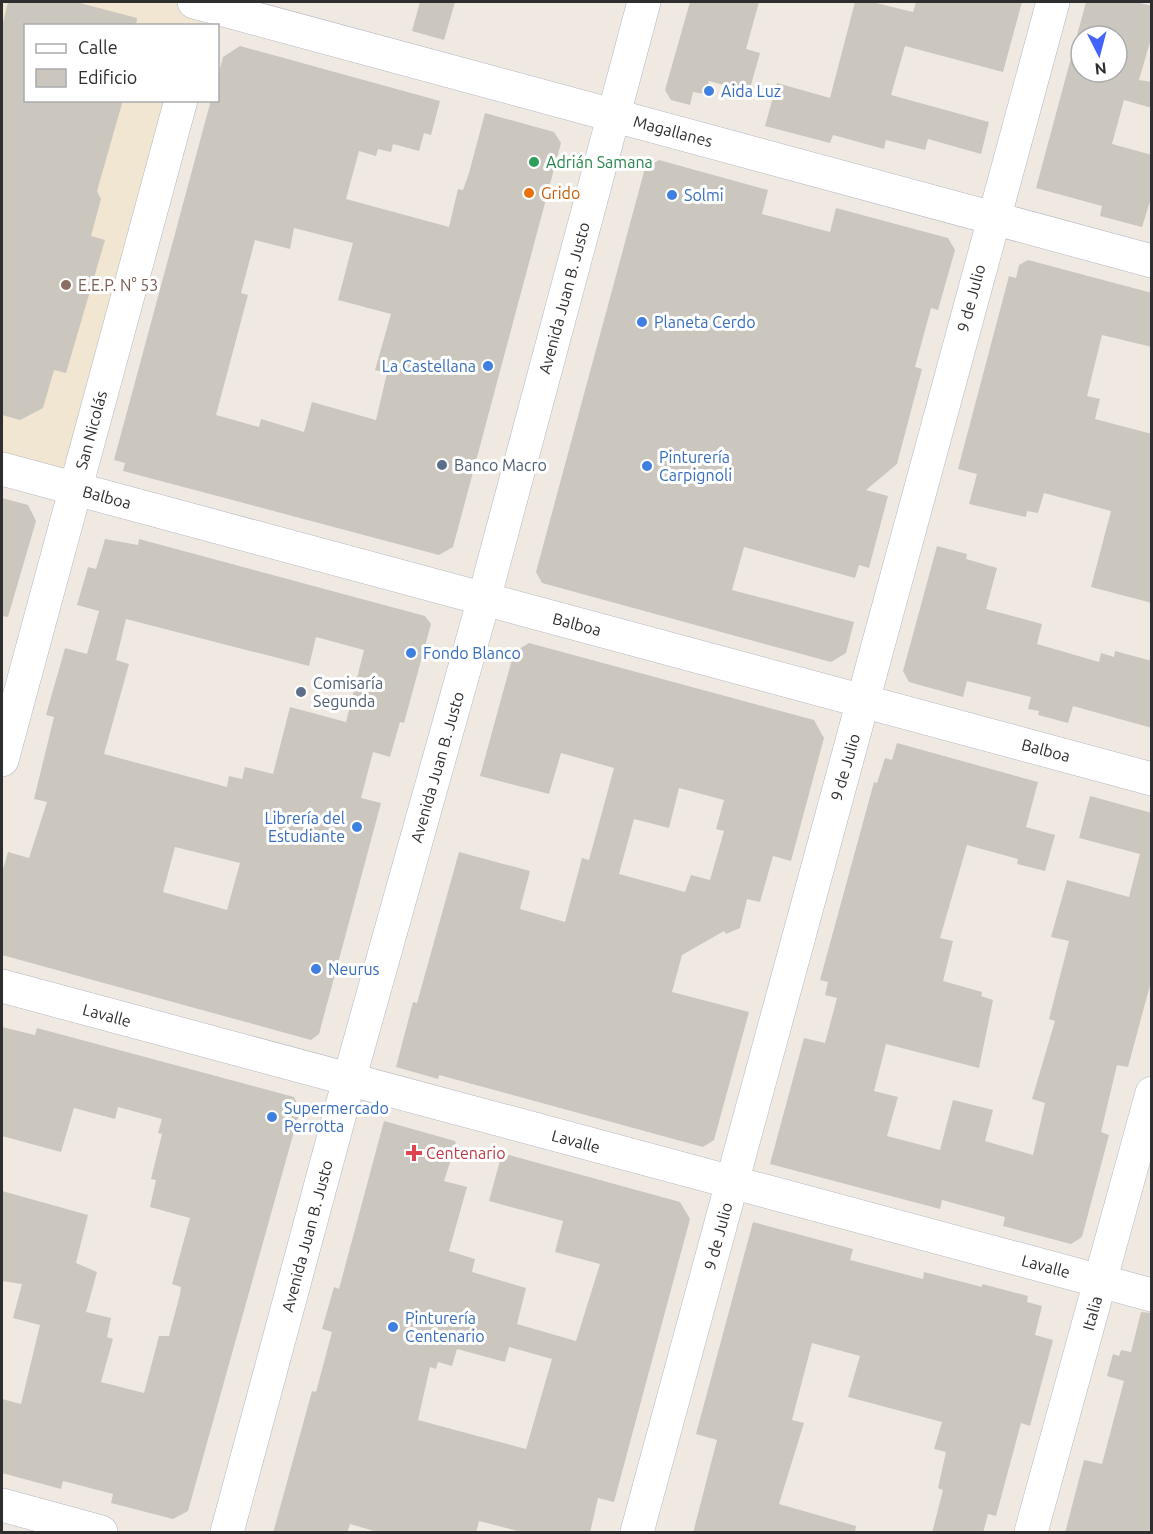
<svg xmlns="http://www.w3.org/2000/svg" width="1153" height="1534" font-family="Ubuntu,sans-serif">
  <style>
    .education { fill: #f0e6d1 }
    .building { fill: #cbc7bf; fill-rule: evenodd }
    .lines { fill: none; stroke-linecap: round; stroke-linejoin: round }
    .minor-casing { stroke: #b4b7c1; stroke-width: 34 }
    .secondary-casing { stroke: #b4b7c1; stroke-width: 34 }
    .minor { stroke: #fff; stroke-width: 33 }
    .secondary { stroke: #fff; stroke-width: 33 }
    .shop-dot { fill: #3f7fe0; stroke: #fff; stroke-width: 2 }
    .leisure-dot { fill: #2e9e5b; stroke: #fff; stroke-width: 2 }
    .food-dot { fill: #e8710a; stroke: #fff; stroke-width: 2 }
    .education-dot { fill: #8d6e63; stroke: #fff; stroke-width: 2 }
    .service-dot { fill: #5c6f8a; stroke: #fff; stroke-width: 2 }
    .health-dot { fill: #e0444e; stroke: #fff; stroke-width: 2 }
    .labels { text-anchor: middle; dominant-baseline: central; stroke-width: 6; stroke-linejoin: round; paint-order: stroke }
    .shop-label { font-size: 16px; fill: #366cbe; stroke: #fff; text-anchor: start }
    .street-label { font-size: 16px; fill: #2e2e2e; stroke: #fff }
    .leisure-label { font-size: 16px; fill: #27864d; stroke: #fff; text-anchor: start }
    .food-label { font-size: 16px; fill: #c56008; stroke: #fff; text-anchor: start }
    .education-label { font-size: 16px; fill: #785e54; stroke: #fff; text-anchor: start }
    .service-label { font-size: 16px; fill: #4e5e75; stroke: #fff; text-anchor: start }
    .health-label { font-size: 16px; fill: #be3a42; stroke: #fff; text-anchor: start }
  </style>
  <rect width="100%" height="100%" fill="#efe9e1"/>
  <!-- education -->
  <polygon class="education" points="2,2 194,2 207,5 201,25 26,26 26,100 181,101 75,488 2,469"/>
  <!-- building -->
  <g class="building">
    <polygon points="8,2 76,2 137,18 136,26 26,26 26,100 123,100 97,191 101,199 91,236 105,240 66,373 54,370 43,408 20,420 2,415 2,27"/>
    <polygon points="420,2 455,2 444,40 412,31"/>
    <polygon points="690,2 759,2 746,49 760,53 749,92 709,81 705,94 693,92 690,105 671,100 665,90"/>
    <polygon points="855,2 872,2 913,12 916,2 1022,2 1003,72 905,46 891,95 989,122 981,154 928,139 925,150 886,140 884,149 833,135 830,143 765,126 777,83 830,98"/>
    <path d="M1086 2H1136L1152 6V35L1139 80 1152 82V108L1124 100 1112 144 1152 155V195L1142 227 1100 216 1102 206 1036 188ZM1081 36H1117V72H1081Z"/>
    <path d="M240 46 440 101 431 135 424 133 419 151 393 144 391 152 378 149 376 156 359 151 346 199 449 227 458 189 463 190 469 173 485 113 554 132 561 143 453 547 439 555 123 471 125 463 114 460 211 100H218V76L223 57ZM294 228 353 243 338 300 391 314 375 370 387 373 376 420 312 402 304 432 261 419 259 427 216 415 248 295 241 293 255 240 290 249Z"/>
    <polygon points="659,160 768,190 762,214 830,232 836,208 948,238 955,250 938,310 931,308 915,367 922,369 897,464 866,490 888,496 869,568 859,565 855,578 744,547 732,590 854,622 846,653 831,662 542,583 536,572 645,168"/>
    <polygon points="1028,260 1152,293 1152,347 1102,335 1087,396 1100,399 1095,419 1152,434 1152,603 1091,587 1111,511 1044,493 1038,513 1027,511 1026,517 969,504 977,474 958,469 1009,276 1016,278 1019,265"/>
    <polygon points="2,498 28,505 36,521 8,617 2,616"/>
    <path d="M105 539 138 545 139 539 425 616 431 624 404 723 400 722 390 757 373 752 361 798 381 803 319 1034 311 1040 2 955V873L8 852 29 858 47 802 34 799 54 717 46 715 65 648 87 654 99 611 77 605 88 567 96 569ZM126 619 309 666 316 637 364 650 346 722 290 707 273 774 245 767 242 779 229 776 227 787 104 754 129 664 116 660ZM175 847 240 863 227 910 163 892Z"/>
    <polygon points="937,546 967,554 966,559 997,568 986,609 1042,624 1037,644 1099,662 1101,653 1114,657 1115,651 1152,661 1152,728 1073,706 1068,723 1038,715 1039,711 1028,709 1031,697 967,681 963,697 909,682 903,671"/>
    <path d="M529 643 814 720 824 738 791 861 773 856 760 902 747 899 740 928 726 934 724 931 682 955 672 992 749 1012 714 1140 703 1147 439 1075 438 1079 396 1067 413 1002 417 1003 459 852 530 871 520 909 565 922 582 858 589 860 614 768 561 753 549 794 480 776 514 652ZM679 788 724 800 716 829 724 831 710 880 691 875 685 892 619 874 634 819 669 828Z"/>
    <polygon points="897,743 1038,782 1026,827 1055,835 1045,871 1017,864 1018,859 967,845 940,938 953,941 943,981 982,992 981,996 993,1000 979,1068 886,1044 874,1091 898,1097 887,1136 940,1150 953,1100 993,1110 985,1141 1033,1155 1045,1103 1032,1099 1055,1021 1049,1019 1069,941 1051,937 1067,880 1129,897 1140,854 1079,838 1090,796 1152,813 1152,978 1128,1067 1117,1065 1101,1132 1109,1135 1082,1237 1071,1244 1003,1226 1005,1217 942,1200 940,1209 770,1164 804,1038 825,1043 837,998 825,995 828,982 820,980 874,782 877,783 885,758 892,760"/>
    <polygon points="2,1027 35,1035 37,1028 294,1097 300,1110 188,1511 173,1519 111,1503 113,1494 63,1481 61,1489 2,1473 2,1399 21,1404 40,1325 13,1318 22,1284 2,1281 2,1191 88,1215 76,1263 97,1272 86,1312 111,1318 107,1337 113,1339 101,1382 144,1393 159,1336 169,1336 180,1294 181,1287 172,1284 190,1218 150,1207 156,1180 151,1179 162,1134 158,1133 162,1119 118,1107 115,1119 74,1108 61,1152 2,1136"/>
    <path d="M384 1121 455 1141 456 1144 444 1181 467 1187 449 1251 475 1259 472 1272 526 1288 517 1324 576 1341 600 1264 555 1252 563 1221 489 1201 502 1153 680 1202 690 1219 614 1502 598 1498 590 1533H525L479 1521 476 1533H381L350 1524 347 1533H273L312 1391 316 1392 332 1332 322 1329 334 1287 339 1289ZM509 1347 552 1359 526 1449 418 1420 430 1367 436 1369 438 1362 452 1366 457 1349 505 1362Z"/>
    <polygon points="753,1222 853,1249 850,1260 923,1279 924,1272 982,1287 982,1284 1028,1296 1027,1302 1042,1306 1035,1335 1053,1340 1048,1359 1030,1426 1021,1423 996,1516 988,1514 983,1533 932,1533 943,1490 938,1488 946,1452 934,1449 942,1422 848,1397 860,1356 812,1343 792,1420 804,1423 779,1504 856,1526 855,1533 693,1533 717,1440 696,1434"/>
    <polygon points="1141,1312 1152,1313 1152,1533 1065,1533 1084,1460 1102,1464 1124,1381 1107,1376 1113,1354 1119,1356 1121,1350 1131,1352"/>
  </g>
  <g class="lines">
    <defs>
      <g id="minor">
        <polyline points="194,2 1152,261"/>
        <polyline points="2,469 1152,779"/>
        <polyline points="2,760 181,100"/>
        <polyline points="2,986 1152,1295"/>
        <polyline points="2,1505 101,1532"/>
        <polyline points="637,1532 1053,2"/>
        <polyline points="1031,1532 1152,1093"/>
      </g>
      <polyline id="secondary" points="227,1532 349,1080 484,599 644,2"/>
    </defs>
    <!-- minor casing -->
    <use href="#minor" class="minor-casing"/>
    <!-- secondary casing -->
    <use href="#secondary" class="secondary-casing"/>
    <!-- minor -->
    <use href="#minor" class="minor"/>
    <!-- secondary -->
    <use href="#secondary" class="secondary"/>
  </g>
  <!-- markers -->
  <g class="shop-dot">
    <circle cx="709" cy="91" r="6"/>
    <circle cx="672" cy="195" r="6"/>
    <circle cx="642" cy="322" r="6"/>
    <circle cx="488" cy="366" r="6"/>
    <circle cx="647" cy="466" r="6"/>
    <circle cx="411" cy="653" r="6"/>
    <circle cx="357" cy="827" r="6"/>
    <circle cx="316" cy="969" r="6"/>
    <circle cx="272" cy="1117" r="6"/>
    <circle cx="393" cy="1327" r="6"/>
  </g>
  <circle class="leisure-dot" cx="534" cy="162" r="6"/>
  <circle class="food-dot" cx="529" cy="193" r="6"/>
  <circle class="education-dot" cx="66" cy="285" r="6"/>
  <g class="service-dot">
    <circle cx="442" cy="465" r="6"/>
    <circle cx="301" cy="692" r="6"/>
  </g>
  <path class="health-dot" d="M411 1144h6v6h6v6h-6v6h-6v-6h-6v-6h6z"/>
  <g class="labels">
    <!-- shop labels -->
    <g class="shop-label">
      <text x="721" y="91">Aida Luz</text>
      <text x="684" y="195">Solmi</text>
      <text x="654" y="322">Planeta Cerdo</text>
      <text x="476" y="366" text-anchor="end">La Castellana</text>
      <text x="659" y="457">Pinturería<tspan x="659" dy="18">Carpignoli</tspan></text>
      <text x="423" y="653">Fondo Blanco</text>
      <text x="345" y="818" text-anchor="end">Librería del<tspan x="345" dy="18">Estudiante</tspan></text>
      <text x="328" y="969">Neurus</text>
      <text x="284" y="1108">Supermercado<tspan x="284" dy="18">Perrotta</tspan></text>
      <text x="405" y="1318">Pinturería<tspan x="405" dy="18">Centenario</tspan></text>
    </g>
    <!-- street labels -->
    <g class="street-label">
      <text transform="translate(673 131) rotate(15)">Magallanes</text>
      <text transform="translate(564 298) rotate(-75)">Avenida Juan B. Justo</text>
      <text transform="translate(971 298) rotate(-75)">9 de Julio</text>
      <text transform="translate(91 430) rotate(-75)">San Nicolás</text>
      <text transform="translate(107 497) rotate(15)">Balboa</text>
      <text transform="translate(577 624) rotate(15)">Balboa</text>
      <text transform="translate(1046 750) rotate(15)">Balboa</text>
      <text transform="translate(437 767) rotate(-74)">Avenida Juan B. Justo</text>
      <text transform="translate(845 767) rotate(-74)">9 de Julio</text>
      <text transform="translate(107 1015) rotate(15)">Lavalle</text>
      <text transform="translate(576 1141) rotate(15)">Lavalle</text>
      <text transform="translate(307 1236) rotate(-75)">Avenida Juan B. Justo</text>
      <text transform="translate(718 1236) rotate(-75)">9 de Julio</text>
      <text transform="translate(1046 1266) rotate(15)">Lavalle</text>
      <text transform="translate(1092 1313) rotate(-75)">Italia</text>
    </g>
    <!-- leisure labels -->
    <g class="leisure-label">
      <text x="546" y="162">Adrián Samana</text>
    </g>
    <!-- food labels -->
    <g class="food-label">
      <text x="541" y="193">Grido</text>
    </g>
    <!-- education labels -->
    <g class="education-label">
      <text x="78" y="285">E.E.P. N° 53</text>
    </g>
    <!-- service labels -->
    <g class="service-label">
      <text x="454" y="465">Banco Macro</text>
      <text x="313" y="683">Comisaría<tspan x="313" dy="18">Segunda</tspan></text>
    </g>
    <!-- health labels -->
    <g class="health-label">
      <text x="426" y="1153">Centenario</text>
    </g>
  </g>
  <!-- border -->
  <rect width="1153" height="1534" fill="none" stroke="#2e2e2e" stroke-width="6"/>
  <!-- legend -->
  <rect x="24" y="24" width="195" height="78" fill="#ffffff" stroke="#ababab" stroke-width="1.5"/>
  <rect x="36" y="44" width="30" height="9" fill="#ffffff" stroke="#ababab" stroke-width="1.5"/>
  <text x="78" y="54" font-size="18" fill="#2e2e2e">Calle</text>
  <rect x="36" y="69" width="30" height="18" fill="#cbc7bf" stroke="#ababab" stroke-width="1.5"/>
  <text x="78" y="84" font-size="18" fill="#2e2e2e">Edificio</text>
  <!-- north arrow -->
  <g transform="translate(1099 54) rotate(174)"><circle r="28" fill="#ffffff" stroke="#ababab" stroke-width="1.5"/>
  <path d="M0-4.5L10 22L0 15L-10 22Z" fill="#4264fb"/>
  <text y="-9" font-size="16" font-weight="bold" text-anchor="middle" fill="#2e2e2e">N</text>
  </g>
</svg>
